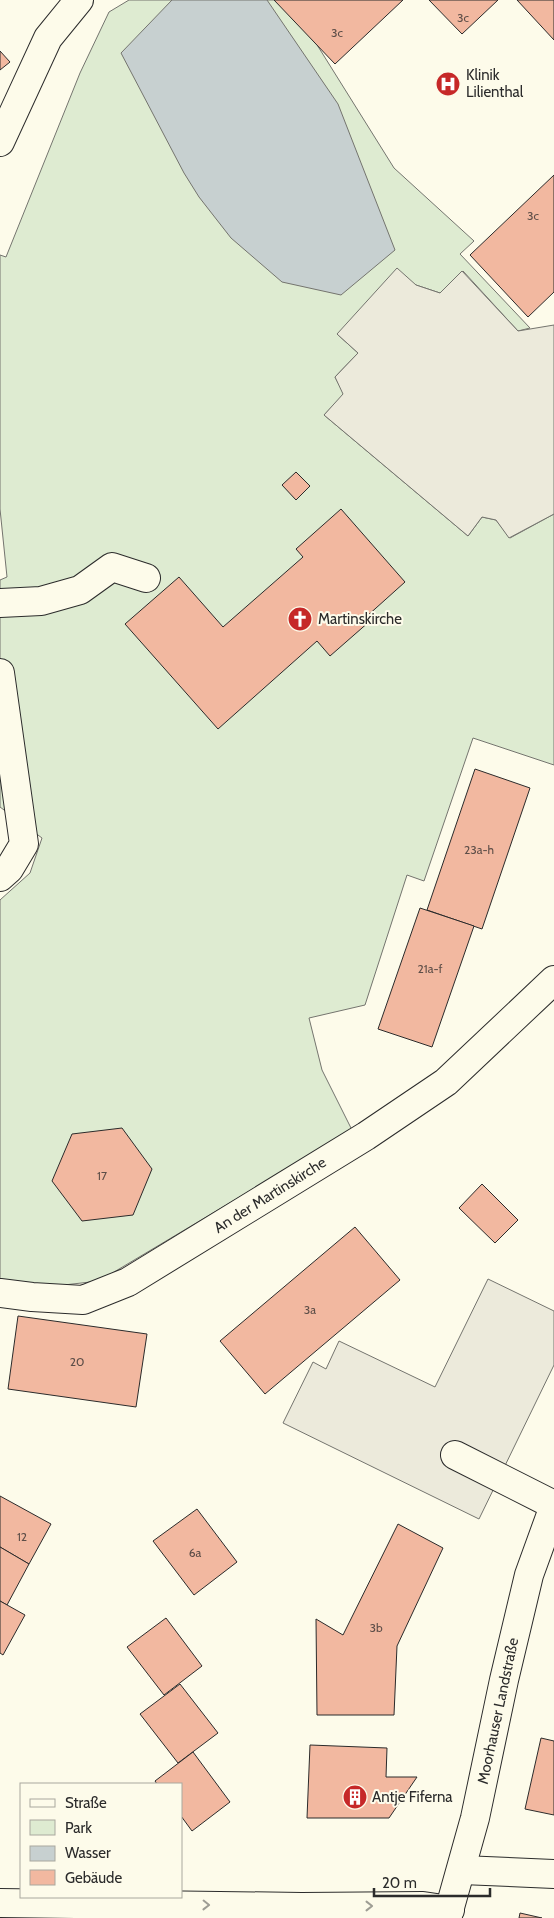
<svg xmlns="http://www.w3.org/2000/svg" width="554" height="1918" font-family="Cabin,sans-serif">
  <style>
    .green { fill: #deebd1; stroke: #74746e }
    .parking { fill: #eceadb; stroke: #74746e }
    .water { fill: #c7d0d0; stroke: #74746e }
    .building { fill: #f2b8a0; stroke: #2b2b2b }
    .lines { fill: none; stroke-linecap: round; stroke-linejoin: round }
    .minor-casing { stroke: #2b2b2b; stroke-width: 30 }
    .minor { stroke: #fdfbea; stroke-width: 28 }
    .oneway { stroke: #9e9d94 }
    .labels { text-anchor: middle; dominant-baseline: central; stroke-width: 4; stroke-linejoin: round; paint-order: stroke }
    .number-label { font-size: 12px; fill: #5d4e48 }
    .poi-label { font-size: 15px; fill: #2b2b2b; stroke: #fdfbea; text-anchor: start }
    .street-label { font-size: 15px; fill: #2b2b2b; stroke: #fdfbea }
  </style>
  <rect width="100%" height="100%" fill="#fdfbea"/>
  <!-- green -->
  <polygon class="green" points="129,0 289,0 394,168 474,241 460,254 530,328 518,331 463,271 440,293 416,285 337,334 358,353 335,377 344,394 324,415 468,536 482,517 496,520 510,538 554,514 554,765 473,738 424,881 407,875 365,1005 309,1018 322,1070 352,1130 99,1281 55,1286 0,1279 0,900 30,873 42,838 0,807 0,580 7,577 0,509 0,255 6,257 80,73 109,12"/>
  <!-- parking -->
  <g class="parking">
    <polygon points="397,268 416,285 440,293 462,271 518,331 554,325 554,514 509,538 496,520 482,517 468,536 324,415 343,394 335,377 358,353 337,334"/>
    <polygon points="488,1279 554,1311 554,1365 479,1519 283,1423 313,1362 326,1369 339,1341 435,1387"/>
  </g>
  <!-- water -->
  <polygon class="water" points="172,0 267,0 338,104 395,250 341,295 282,282 231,238 199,197 184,173 121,53"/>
  <!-- building -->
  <g class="building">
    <polygon points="274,0 403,0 335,64"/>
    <polygon points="429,0 498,0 462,34"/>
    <polygon points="517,0 554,0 554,40"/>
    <polygon points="0,51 10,62 0,70"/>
    <polygon points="554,175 554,292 528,317 470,255"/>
    <polygon points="296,472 310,486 296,500 282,485"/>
    <polygon points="341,509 405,582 366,617 370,621 330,656 317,641 218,729 125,624 179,577 223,627 303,557 296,549"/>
    <polygon points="475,769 530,788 482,929 427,910"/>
    <polygon points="420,908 474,926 432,1047 378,1029"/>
    <polygon points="122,1128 152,1169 133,1215 82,1221 52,1181 72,1134"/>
    <polygon points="482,1184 518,1220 495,1243 459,1208"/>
    <polygon points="355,1227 400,1280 265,1394 220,1341"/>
    <polygon points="18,1316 147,1334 136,1407 8,1389"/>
    <polygon points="0,1496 51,1524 29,1564 0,1547"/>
    <polygon points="197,1509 237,1562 194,1595 153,1541"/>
    <polygon points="398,1524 443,1548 397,1646 394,1715 317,1715 316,1619 343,1635"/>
    <polygon points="0,1547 29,1564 7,1605 0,1601"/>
    <polygon points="0,1601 25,1615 3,1655 0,1653"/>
    <polygon points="166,1618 202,1666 164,1695 127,1647"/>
    <polygon points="180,1684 218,1733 178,1763 140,1714"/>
    <polygon points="541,1738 554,1741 554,1815 525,1809"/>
    <polygon points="310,1745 387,1748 386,1777 417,1777 389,1818 307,1818"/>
    <polygon points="193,1752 230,1802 192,1831 181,1816 181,1784 157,1784 155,1781"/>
    <polygon points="520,1913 542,1918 519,1918"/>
  </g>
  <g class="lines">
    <defs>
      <g id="minor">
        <polyline points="0,142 48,38 79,0"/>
        <polyline points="0,603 41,601 80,590 112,567 146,578"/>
        <polyline points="0,673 24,844 9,869 0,877"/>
        <polyline points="0,1293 32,1297 83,1300 128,1282 366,1136 446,1082 554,980"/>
        <polyline points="455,1455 554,1505"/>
        <polyline points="462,1870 554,1874"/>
        <polyline points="0,1903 302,1907 423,1906 450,1910"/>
        <polyline points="447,1918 475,1818 504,1680 529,1575 554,1506"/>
      </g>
    </defs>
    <!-- minor casing -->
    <use href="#minor" class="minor-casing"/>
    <!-- minor -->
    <use href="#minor" class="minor"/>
  </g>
  <!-- one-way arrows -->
  <defs><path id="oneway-chevron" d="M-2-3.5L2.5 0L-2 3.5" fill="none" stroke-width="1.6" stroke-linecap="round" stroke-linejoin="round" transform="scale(1.25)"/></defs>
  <g class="oneway">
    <use href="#oneway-chevron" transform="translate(206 1905) rotate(1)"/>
    <use href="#oneway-chevron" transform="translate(369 1906)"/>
  </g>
  <!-- icons -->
  <defs>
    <symbol id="hospital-disc" viewBox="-11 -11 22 22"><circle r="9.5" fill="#c62828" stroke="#fdfbea"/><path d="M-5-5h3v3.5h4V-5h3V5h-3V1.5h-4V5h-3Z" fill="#fff"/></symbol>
    <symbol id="church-disc" viewBox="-11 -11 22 22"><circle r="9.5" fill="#c62828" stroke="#fdfbea"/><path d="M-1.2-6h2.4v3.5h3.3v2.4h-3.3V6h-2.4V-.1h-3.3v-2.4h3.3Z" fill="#fff"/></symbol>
    <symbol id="building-disc" viewBox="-11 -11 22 22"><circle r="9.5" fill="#c62828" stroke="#fdfbea"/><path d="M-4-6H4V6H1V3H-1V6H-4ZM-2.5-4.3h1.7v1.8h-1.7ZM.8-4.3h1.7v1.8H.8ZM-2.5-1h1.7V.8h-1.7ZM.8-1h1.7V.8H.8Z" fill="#fff"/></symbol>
  </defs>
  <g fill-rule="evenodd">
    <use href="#hospital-disc" x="434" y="70" width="28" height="28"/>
    <use href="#church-disc" x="286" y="605" width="28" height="28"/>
    <use href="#building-disc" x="341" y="1783" width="28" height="28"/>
  </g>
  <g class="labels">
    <!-- number labels -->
    <g class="number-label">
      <text x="463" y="17">3c</text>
      <text x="337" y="32">3c</text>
      <text x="533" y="215">3c</text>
      <text x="479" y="849">23a-h</text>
      <text x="430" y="968">21a-f</text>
      <text x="102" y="1175">17</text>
      <text x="310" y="1309">3a</text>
      <text x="77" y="1361">20</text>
      <text x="22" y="1536">12</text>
      <text x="195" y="1552">6a</text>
      <text x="376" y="1627">3b</text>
    </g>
    <!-- poi labels -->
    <g class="poi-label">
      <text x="466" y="75">Klinik<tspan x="466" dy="17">Lilienthal</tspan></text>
      <text x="318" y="619">Martinskirche</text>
      <text x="372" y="1797">Antje Fiferna</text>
    </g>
    <!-- street labels -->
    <g class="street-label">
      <text transform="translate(270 1195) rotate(-32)">An der Martinskirche</text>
      <text transform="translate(498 1711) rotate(-78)">Moorhauser Landstraße</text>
    </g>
  </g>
  <!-- legend -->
  <rect x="20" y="1783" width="162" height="115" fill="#fdfbea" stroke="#a9a89e"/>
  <rect x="30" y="1799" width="25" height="8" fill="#fdfbea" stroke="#a9a89e"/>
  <text x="65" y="1808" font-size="15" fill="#2b2b2b">Straße</text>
  <rect x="30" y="1820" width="25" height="15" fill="#deebd1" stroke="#a9a89e"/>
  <text x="65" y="1833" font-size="15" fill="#2b2b2b">Park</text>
  <rect x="30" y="1846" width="25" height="15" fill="#c7d0d0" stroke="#a9a89e"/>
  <text x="65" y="1858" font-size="15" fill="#2b2b2b">Wasser</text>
  <rect x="30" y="1870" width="25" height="15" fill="#f2b8a0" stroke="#a9a89e"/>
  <text x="65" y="1883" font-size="15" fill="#2b2b2b">Gebäude</text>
  <!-- scale -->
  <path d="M374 1888v8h116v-8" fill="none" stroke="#2b2b2b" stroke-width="2.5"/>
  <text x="382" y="1888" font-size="15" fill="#2b2b2b" stroke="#fdfbea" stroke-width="4" paint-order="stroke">20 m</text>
</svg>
